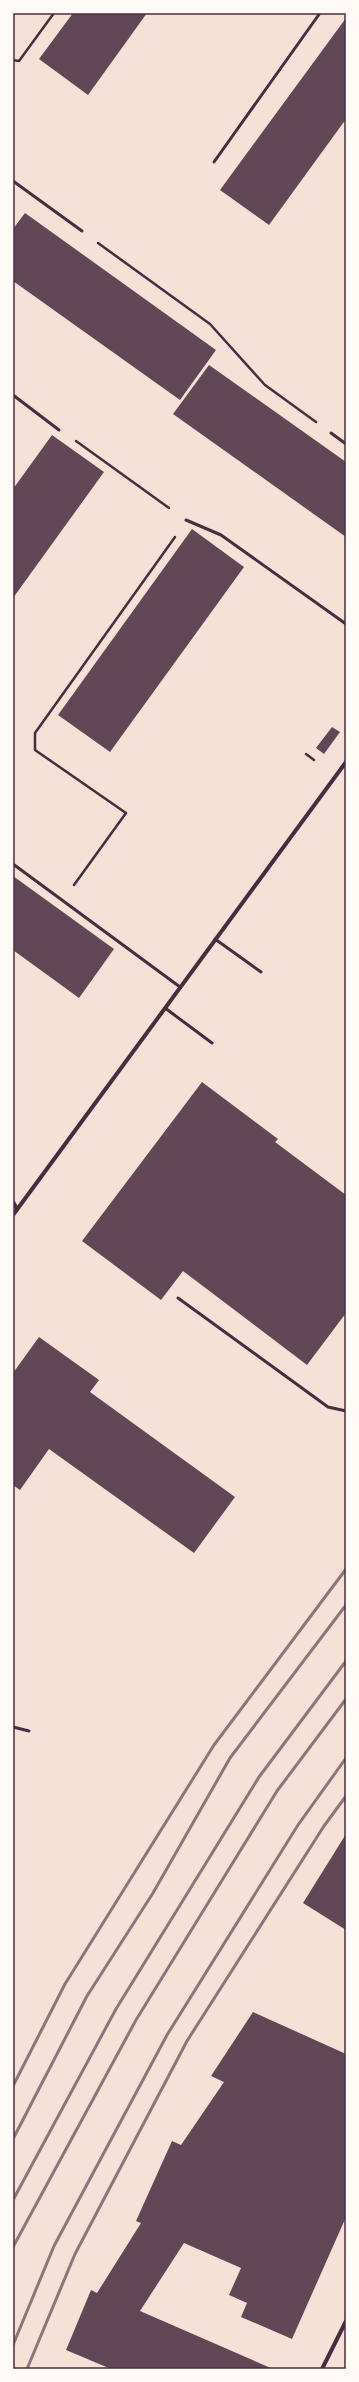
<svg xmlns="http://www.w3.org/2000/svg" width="359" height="2382" font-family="'Roboto Condensed',sans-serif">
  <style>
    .building { fill: #644757 }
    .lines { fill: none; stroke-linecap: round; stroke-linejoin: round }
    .path { stroke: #4a2c40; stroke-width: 2.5 }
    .service { stroke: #4a2c40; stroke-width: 3 }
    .minor { stroke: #4a2c40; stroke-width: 4 }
    .rail { stroke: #8f747c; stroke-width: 3 }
    .neatline { fill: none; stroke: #4a2c40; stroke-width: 1.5 }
  </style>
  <rect width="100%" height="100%" fill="#f7e1d7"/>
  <!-- building -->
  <g class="building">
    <polygon points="73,13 147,13 88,95 39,59"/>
    <polygon points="346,18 346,119 269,225 220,190"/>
    <polygon points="25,213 216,350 180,400 13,281 13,229"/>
    <polygon points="209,365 346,462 346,537 173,414"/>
    <polygon points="52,435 104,472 13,598 13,489"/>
    <polygon points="192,529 244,567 110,752 58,715"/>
    <polygon points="332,727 340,732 324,754 316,748"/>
    <polygon points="13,876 114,949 79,998 13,950"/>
    <polygon points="202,1082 278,1139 275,1142 346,1195 346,1313 307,1365 183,1271 161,1300 82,1241"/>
    <polygon points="39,1337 99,1380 90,1392 235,1497 194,1553 49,1449 20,1490 13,1485 13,1373"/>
    <polygon points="346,1834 346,1930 303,1903"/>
    <polygon points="253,2012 346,2054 346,2217 292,2339 241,2317 247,2303 229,2295 241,2268 184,2243 140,2311 273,2369 111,2369 66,2350 91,2290 97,2293 141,2223 136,2221 172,2141 181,2145 224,2082 211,2076"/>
  </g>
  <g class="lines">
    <!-- path -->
    <g class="path">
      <polyline points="13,60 19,61 54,13"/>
      <polyline points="98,243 210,324 265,385 316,422"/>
      <polyline points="76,441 169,508"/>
      <polyline points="306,754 314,760"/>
      <polyline points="74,885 126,813 35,750 35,733 175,537"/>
    </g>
    <!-- service -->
    <g class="service">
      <polyline points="214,162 320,13"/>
      <polyline points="13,181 82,231"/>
      <polyline points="13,395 59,430"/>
      <polyline points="331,433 346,444"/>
      <polyline points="186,520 221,535 346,624"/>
      <polyline points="13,864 180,987"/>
      <polyline points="215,939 261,972"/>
      <polyline points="165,1008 212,1043"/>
      <polyline points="178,1298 328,1407 346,1411"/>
      <polyline points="13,1727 29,1731"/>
    </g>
    <!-- minor -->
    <g class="minor">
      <polyline points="13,1202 17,1209"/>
      <polyline points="13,1215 346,762"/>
      <polyline points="322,2369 346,2321"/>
    </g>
    <!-- rail -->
    <g class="rail">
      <polyline points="13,2086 65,1984 214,1745 346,1569"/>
      <polyline points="13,2139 87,1996 153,1893 230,1758 346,1605"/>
      <polyline points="13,2200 116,2009 259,1777 346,1661"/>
      <polyline points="13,2247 136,2020 277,1791 346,1699"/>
      <polyline points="13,2345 54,2246 167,2035 298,1825 346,1758"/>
      <polyline points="27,2369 75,2254 187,2041 324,1826 346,1796"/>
    </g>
  </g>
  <!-- border -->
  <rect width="359" height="2382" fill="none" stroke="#fffaf5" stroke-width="28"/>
  <rect x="14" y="14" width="331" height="2354" class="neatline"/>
</svg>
